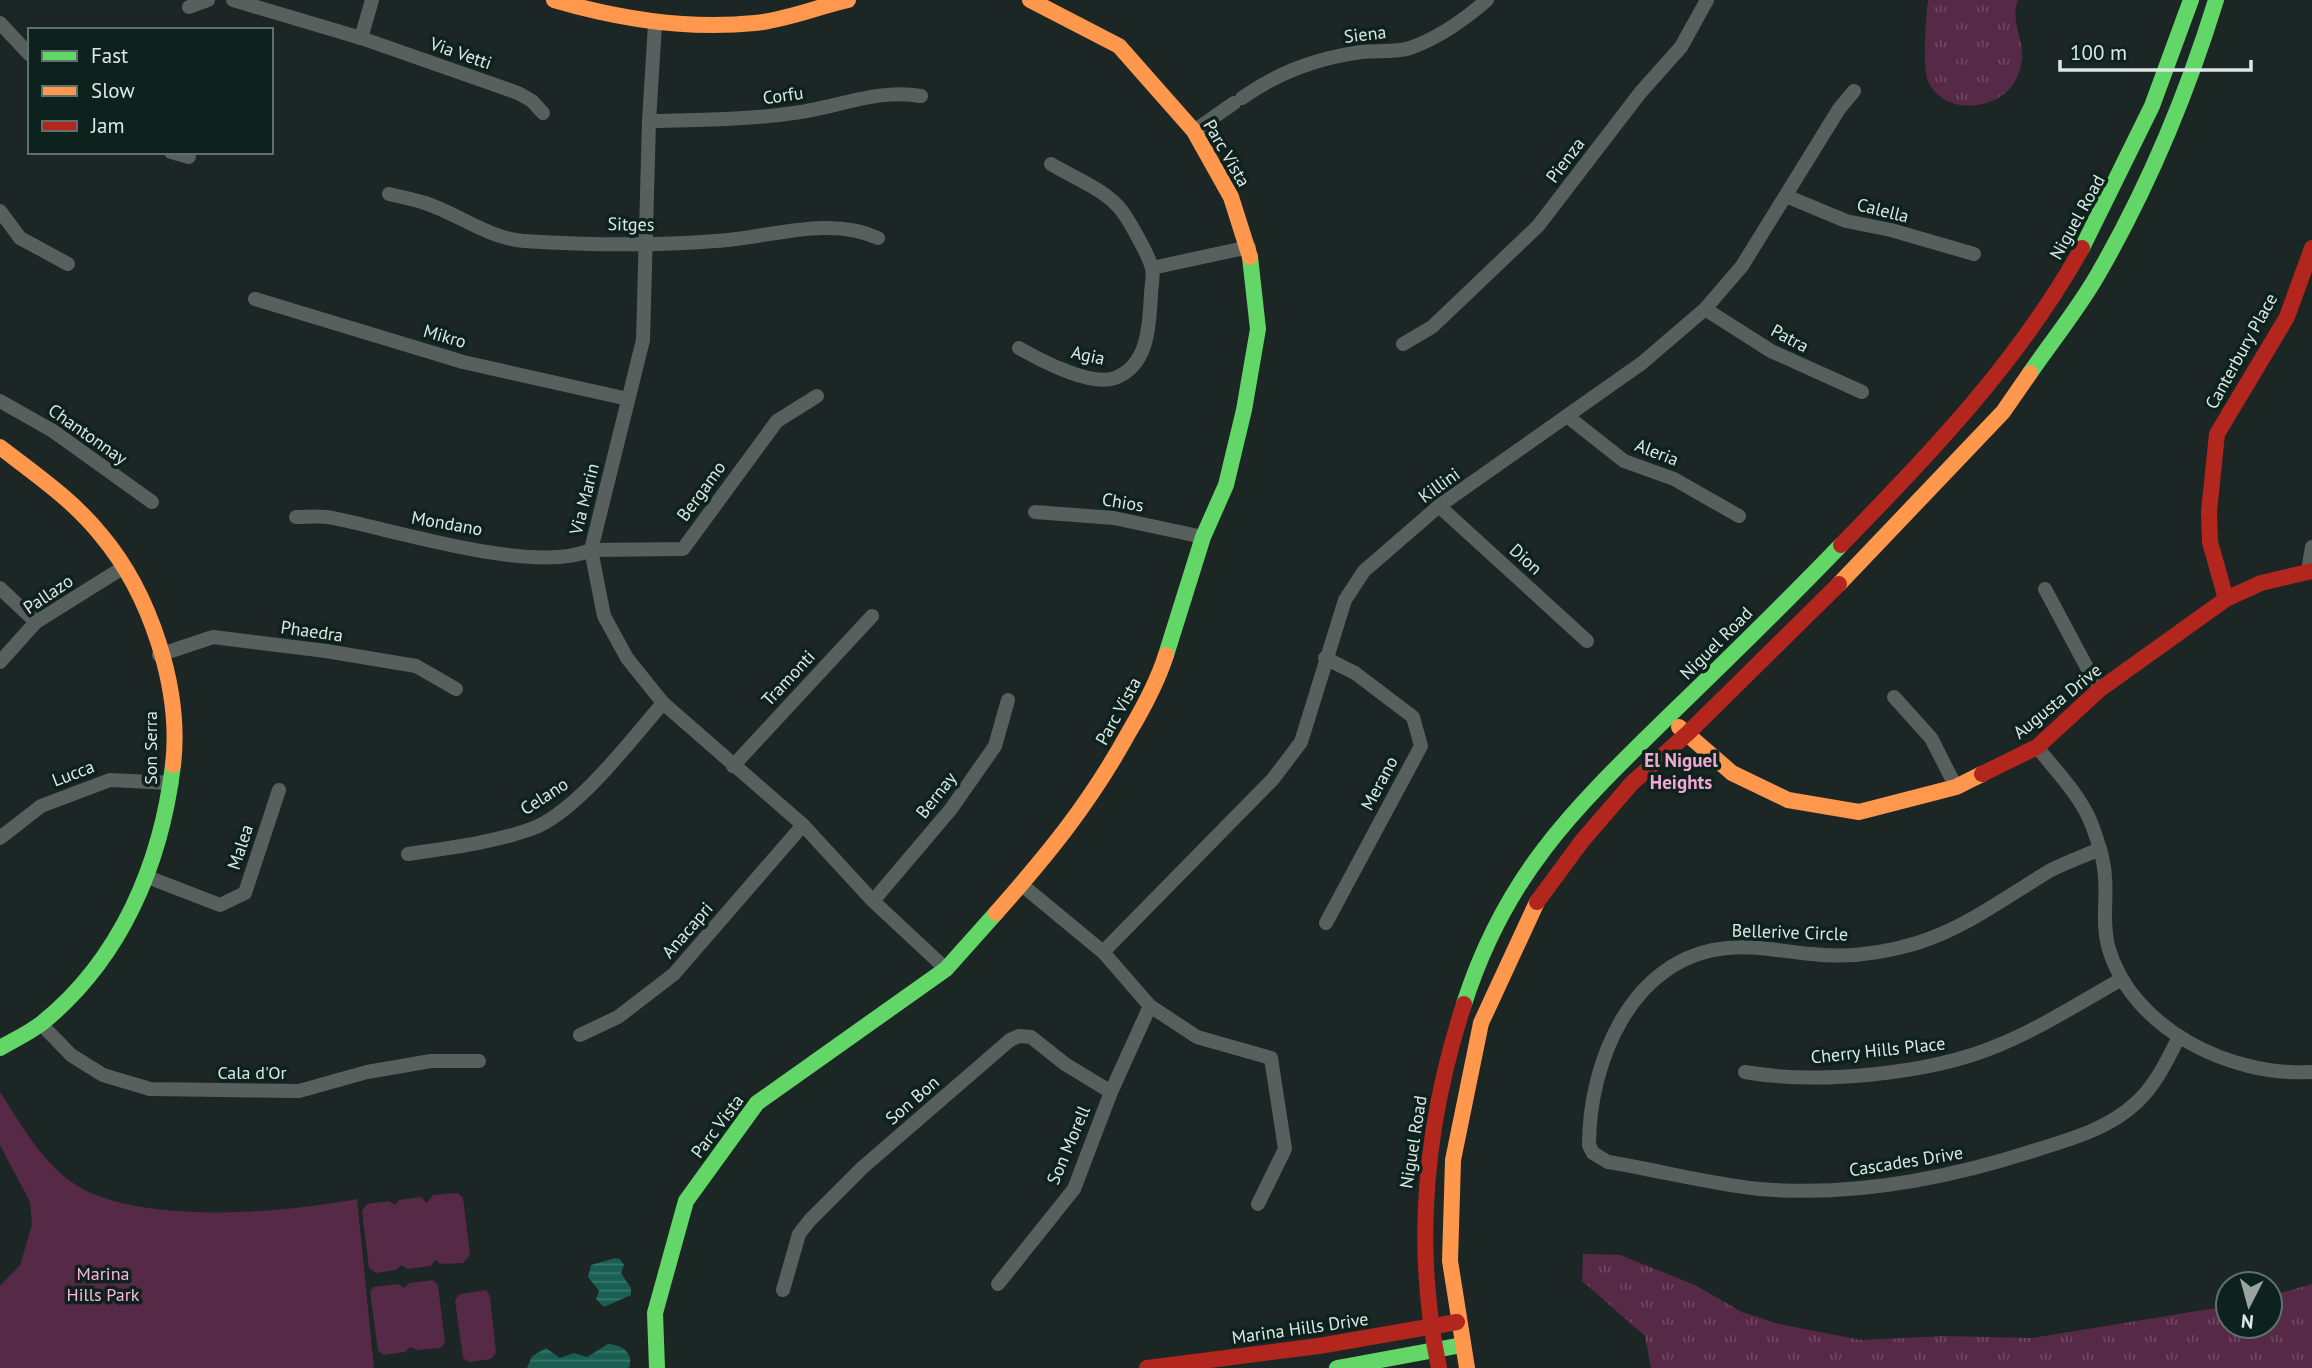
<svg xmlns="http://www.w3.org/2000/svg" width="2312" height="1368" font-family="'PT Sans',sans-serif">
  <style>
    .grass { fill: url(#grass-tufts) }
    .park { fill: #562946 }
    .water { fill: url(#water-rules) }
    .lines { fill: none; stroke-linecap: round; stroke-linejoin: round }
    .street { stroke: #57605d; stroke-width: 14 }
    .fast { stroke: #63d668; stroke-width: 16 }
    .slow { stroke: #ff974d; stroke-width: 16 }
    .jam { stroke: #b3261e; stroke-width: 16 }
    .labels { text-anchor: middle; dominant-baseline: central; stroke-width: 7; stroke-linejoin: round; paint-order: stroke }
    .street-label { font-size: 18px; fill: #dce8e5; stroke: #0d221d }
    .park-label { font-size: 18px; fill: #ffb5df; stroke: #0d221d }
    .neighbourhood-label { font-size: 19px; font-weight: bold; fill: #f1a8d2; stroke: #0d221d }
  </style>
  <defs>
    <pattern id="grass-tufts" width="24" height="20" patternUnits="userSpaceOnUse" patternTransform="scale(1.75)"><rect width="24" height="20" fill="#562946"/><path d="M3 7l-1-3M5 7V3M7 7l1-3M15 17l-1-3M17 17v-4M19 17l1-3" fill="none" stroke="#6e4861"/></pattern>
    <pattern id="water-rules" width="6" height="5" patternUnits="userSpaceOnUse" patternTransform="scale(1.75)"><rect width="6" height="5" fill="#196053"/><path d="M0 2.5h6" fill="none" stroke="#3a776c"/></pattern>
  </defs>
  <rect width="100%" height="100%" fill="#1c2624"/>
  <!-- grass -->
  <g class="grass">
    <path d="M1928 0H2018C2007 27 2035 48 2014 83 1997 111 1943 116 1928 81 1922 66 1926 17 1928 0Z"/>
    <polygon points="1583,1254 1620,1255 1695,1285 1742,1312 1779,1324 1861,1340 1942,1336 2032,1338 2228,1306 2228,1326 2270,1326 2270,1296 2312,1284 2312,1368 1651,1368 1645,1336 1582,1281"/>
  </g>
  <!-- park -->
  <g class="park">
    <path d="M0 1092C21 1124 41 1161 73 1183 136 1226 285 1213 357 1199L374 1368H0V1286L20 1265 32 1225 30 1202 0 1145Z"/>
    <polygon points="458,1193 463,1198 470,1255 463,1263 442,1264 435,1260 431,1266 408,1269 401,1265 396,1270 376,1273 369,1268 362,1211 367,1204 389,1201 395,1205 399,1200 421,1197 427,1203 433,1195"/>
    <polygon points="433,1280 438,1285 445,1343 440,1348 417,1350 410,1347 405,1352 384,1355 378,1351 370,1291 373,1287 398,1284 404,1288 409,1283"/>
    <polygon points="486,1290 490,1296 496,1353 491,1359 469,1362 463,1358 455,1300 460,1294"/>
  </g>
  <!-- water -->
  <g class="water">
    <polygon points="615,1258 620,1259 624,1265 621,1273 631,1288 631,1295 604,1307 596,1299 599,1291 588,1277 591,1265"/>
    <path d="M608 1344C622 1345 634 1352 629 1368H527L532 1356 546 1348 560 1358 574 1353 587 1357Z"/>
  </g>
  <g class="lines">
    <!-- street -->
    <g class="street">
      <polyline points="233,0 361,38 518,93 532,101 543,113"/>
      <polyline points="189,7 208,0"/>
      <polyline points="0,23 30,55"/>
      <polyline points="655,24 649,121 643,340 591,550 604,616 627,658 663,703 803,825 873,901 946,969"/>
      <polyline points="361,38 372,0"/>
      <path d="M1242 98C1278 72 1318 58 1361 52 1377 50 1395 53 1410 48 1439 38 1464 20 1487 0"/>
      <path d="M649 121C697 120 745 120 794 113 835 108 879 88 921 96"/>
      <polyline points="1194,131 1234,103"/>
      <polyline points="171,152 189,157"/>
      <path d="M389 194C401 197 413 199 425 203 459 214 487 238 524 241 587 245 652 246 716 241 769 238 828 215 878 238"/>
      <polyline points="1786,196 1846,221 1891,230 1974,254"/>
      <polyline points="0,211 20,238 68,264"/>
      <polyline points="1152,268 1249,247"/>
      <polyline points="255,299 463,362 628,399"/>
      <polyline points="1705,309 1771,351 1862,392"/>
      <polyline points="1403,344 1432,327 1538,226 1640,93 1681,47 1707,0"/>
      <path d="M1019 348C1040 360 1090 387 1115 378 1149 365 1149 325 1151 295 1151 287 1154 276 1152 268 1149 256 1130 222 1122 211 1105 189 1074 178 1051 164"/>
      <polyline points="0,401 53,431 152,502"/>
      <polyline points="1567,416 1624,461 1674,479 1739,516"/>
      <polyline points="1439,506 1587,641"/>
      <polyline points="1035,512 1114,518 1203,537"/>
      <path d="M296 517C308 517 321 515 333 518 395 530 534 575 591 550L683 549 777 421 817 396"/>
      <polyline points="2308,571 2312,547"/>
      <polyline points="0,588 36,622"/>
      <polyline points="2045,589 2099,690"/>
      <polyline points="159,655 213,637 326,651 416,666 456,689"/>
      <polyline points="1325,658 1355,673 1413,717 1421,746 1326,923"/>
      <polyline points="0,662 36,622 124,567"/>
      <polyline points="1894,697 1931,738 1956,787"/>
      <path d="M2037 747C2056 771 2081 796 2092 825 2098 842 2104 859 2105 877 2107 900 2102 923 2108 946 2131 1029 2231 1077 2312 1072"/>
      <polyline points="733,766 872,616"/>
      <polyline points="0,838 41,806 110,780 172,783"/>
      <path d="M2100 849C2084 856 2067 862 2051 870 2007 896 1966 928 1917 943 1884 953 1846 958 1812 954 1784 952 1757 945 1728 948 1632 956 1589 1062 1589 1145L1593 1153 1608 1162C1658 1170 1709 1184 1760 1189 1854 1197 1947 1179 2036 1150 2071 1139 2108 1129 2136 1103 2156 1085 2167 1060 2179 1037"/>
      <path d="M408 854C448 848 492 843 531 829 576 813 631 740 663 703"/>
      <polyline points="145,876 220,905 245,893 279,790"/>
      <polyline points="1022,885 1103,952 1150,1006 1197,1037 1271,1058 1285,1149 1258,1204"/>
      <polyline points="873,901 951,809 995,746 1008,700"/>
      <polyline points="1103,952 1273,779 1301,742 1345,600 1364,571 1439,506 1642,363 1705,309 1742,266 1839,109 1854,91"/>
      <polyline points="41,1024 71,1055 103,1075 150,1089 299,1091 367,1072 431,1061 479,1061"/>
      <polyline points="580,1035 618,1017 674,974 803,825"/>
      <path d="M1745 1072C1818 1085 1931 1074 1999 1045 2041 1028 2082 1001 2122 979"/>
      <polyline points="998,1284 1074,1189 1111,1092 1150,1006"/>
      <polyline points="783,1290 799,1234 810,1220 862,1168 1010,1040 1019,1036 1031,1037 1065,1064 1111,1092"/>
    </g>
    <!-- fast -->
    <g class="fast">
      <polyline points="2082,248 2152,106 2191,0"/>
      <path d="M2030 373C2052 341 2078 309 2097 276 2148 188 2186 97 2216 0"/>
      <polyline points="1166,655 1203,537 1226,485 1244,410 1258,329 1250,257"/>
      <path d="M1464 1004C1507 870 1578 805 1675 710 1731 656 1787 601 1841 545"/>
      <path d="M0 1048C14 1040 29 1033 42 1023 121 959 161 864 173 765"/>
      <polyline points="657,1368 655,1313 686,1201 757,1103 946,969 996,913"/>
      <polyline points="1337,1368 1462,1345"/>
    </g>
    <!-- slow -->
    <g class="slow">
      <path d="M554 0C619 19 687 30 755 23 786 20 817 7 848 0"/>
      <polyline points="1030,0 1119,46 1194,131 1231,197 1250,257"/>
      <path d="M0 447C35 474 73 500 101 535 150 593 182 689 173 765"/>
      <polyline points="1839,584 2003,412 2030,373"/>
      <polyline points="1679,727 1732,773 1788,800 1859,812 1956,787 1982,774"/>
      <path d="M996 913C1049 853 1090 803 1129 732 1144 707 1157 683 1166 655"/>
      <polyline points="1467,1368 1450,1261 1453,1160 1481,1023 1537,902"/>
    </g>
    <!-- jam -->
    <g class="jam">
      <path d="M1841 545C1931 453 2019 361 2082 248"/>
      <polyline points="2226,599 2210,542 2209,512 2217,434 2287,317 2312,248"/>
      <polyline points="1982,774 2037,747 2099,690 2226,599 2261,583 2312,571"/>
      <polyline points="1537,902 1582,841 1632,783 1688,733 1839,584"/>
      <polyline points="1147,1368 1319,1346 1457,1322"/>
      <path d="M1439 1368C1413 1245 1425 1124 1464 1004"/>
    </g>
  </g>
  <g class="labels">
    <!-- street labels -->
    <g class="street-label">
      <text transform="translate(1365 34) rotate(-7)">Siena</text>
      <text transform="translate(461 53) rotate(19)">Via Vetti</text>
      <text transform="translate(783 95) rotate(-8)">Corfu</text>
      <text transform="translate(1227 153) rotate(60)">Parc Vista</text>
      <text transform="translate(1565 160) rotate(-53)">Pienza</text>
      <text transform="translate(1883 210) rotate(14)">Calella</text>
      <text transform="translate(2077 217) rotate(-61)">Niguel Road</text>
      <text transform="translate(631 224) rotate(1)">Sitges</text>
      <text transform="translate(445 336) rotate(16)">Mikro</text>
      <text transform="translate(1790 338) rotate(28)">Patra</text>
      <text transform="translate(2241 351) rotate(-61)">Canterbury Place</text>
      <text transform="translate(1088 355) rotate(12)">Agia</text>
      <text transform="translate(88 434) rotate(35)">Chantonnay</text>
      <text transform="translate(1657 452) rotate(21)">Aleria</text>
      <text transform="translate(1439 485) rotate(-36)">Killini</text>
      <text transform="translate(701 491) rotate(-54)">Bergamo</text>
      <text transform="translate(584 499) rotate(-76)">Via Marin</text>
      <text transform="translate(1123 502) rotate(9)">Chios</text>
      <text transform="translate(447 523) rotate(10)">Mondano</text>
      <text transform="translate(1526 559) rotate(42)">Dion</text>
      <text transform="translate(48 594) rotate(-34)">Pallazo</text>
      <text transform="translate(312 631) rotate(8)">Phaedra</text>
      <text transform="translate(1716 643) rotate(-45)">Niguel Road</text>
      <text transform="translate(788 678) rotate(-47)">Tramonti</text>
      <text transform="translate(2057 701) rotate(-39)">Augusta Drive</text>
      <text transform="translate(1118 711) rotate(-61)">Parc Vista</text>
      <text transform="translate(150 748) rotate(-90)">Son Serra</text>
      <text transform="translate(73 773) rotate(-21)">Lucca</text>
      <text transform="translate(1379 783) rotate(-62)">Merano</text>
      <text transform="translate(936 795) rotate(-52)">Bernay</text>
      <text transform="translate(544 796) rotate(-33)">Celano</text>
      <text transform="translate(240 847) rotate(-72)">Malea</text>
      <text transform="translate(687 930) rotate(-49)">Anacapri</text>
      <text transform="translate(1790 932) rotate(2)">Bellerive Circle</text>
      <text transform="translate(1878 1050) rotate(-6)">Cherry Hills Place</text>
      <text x="252" y="1072">Cala d'Or</text>
      <text transform="translate(912 1100) rotate(-41)">Son Bon</text>
      <text transform="translate(717 1126) rotate(-53)">Parc Vista</text>
      <text transform="translate(1413 1142) rotate(-81)">Niguel Road</text>
      <text transform="translate(1068 1145) rotate(-67)">Son Morell</text>
      <text transform="translate(1906 1161) rotate(-9)">Cascades Drive</text>
      <text transform="translate(1300 1328) rotate(-8)">Marina Hills Drive</text>
    </g>
    <!-- park labels -->
    <g class="park-label">
      <text x="103" y="1273">Marina<tspan x="103" dy="21">Hills Park</tspan></text>
    </g>
    <!-- neighbourhood labels -->
    <g class="neighbourhood-label">
      <text x="1681" y="760">El Niguel<tspan x="1681" dy="22">Heights</tspan></text>
    </g>
  </g>
  <!-- legend -->
  <rect x="28" y="28" width="245" height="126" fill="#0d221d" stroke="#60716d" stroke-width="2"/>
  <rect x="42" y="51" width="35" height="10" fill="#63d668" stroke="#60716d" stroke-width="2"/>
  <text x="91" y="63" font-size="21" fill="#dce8e5">Fast</text>
  <rect x="42" y="86" width="35" height="10" fill="#ff974d" stroke="#60716d" stroke-width="2"/>
  <text x="91" y="98" font-size="21" fill="#dce8e5">Slow</text>
  <rect x="42" y="121" width="35" height="10" fill="#b3261e" stroke="#60716d" stroke-width="2"/>
  <text x="91" y="133" font-size="21" fill="#dce8e5">Jam</text>
  <!-- north arrow -->
  <g transform="translate(2249 1305) rotate(186)"><circle r="33" fill="#0d221d" stroke="#60716d" stroke-width="2"/>
  <path d="M0-5L12 26L0 18L-12 26Z" fill="#99a4a1"/>
  <text y="-10" font-size="19" font-weight="bold" text-anchor="middle" fill="#dce8e5">N</text>
  </g>
  <!-- scale -->
  <path d="M2060 60v10h191v-10" fill="none" stroke="#dce8e5" stroke-width="3.5"/>
  <text x="2070" y="60" font-size="21" fill="#dce8e5" stroke="#0d221d" stroke-width="5" paint-order="stroke">100 m</text>
</svg>
